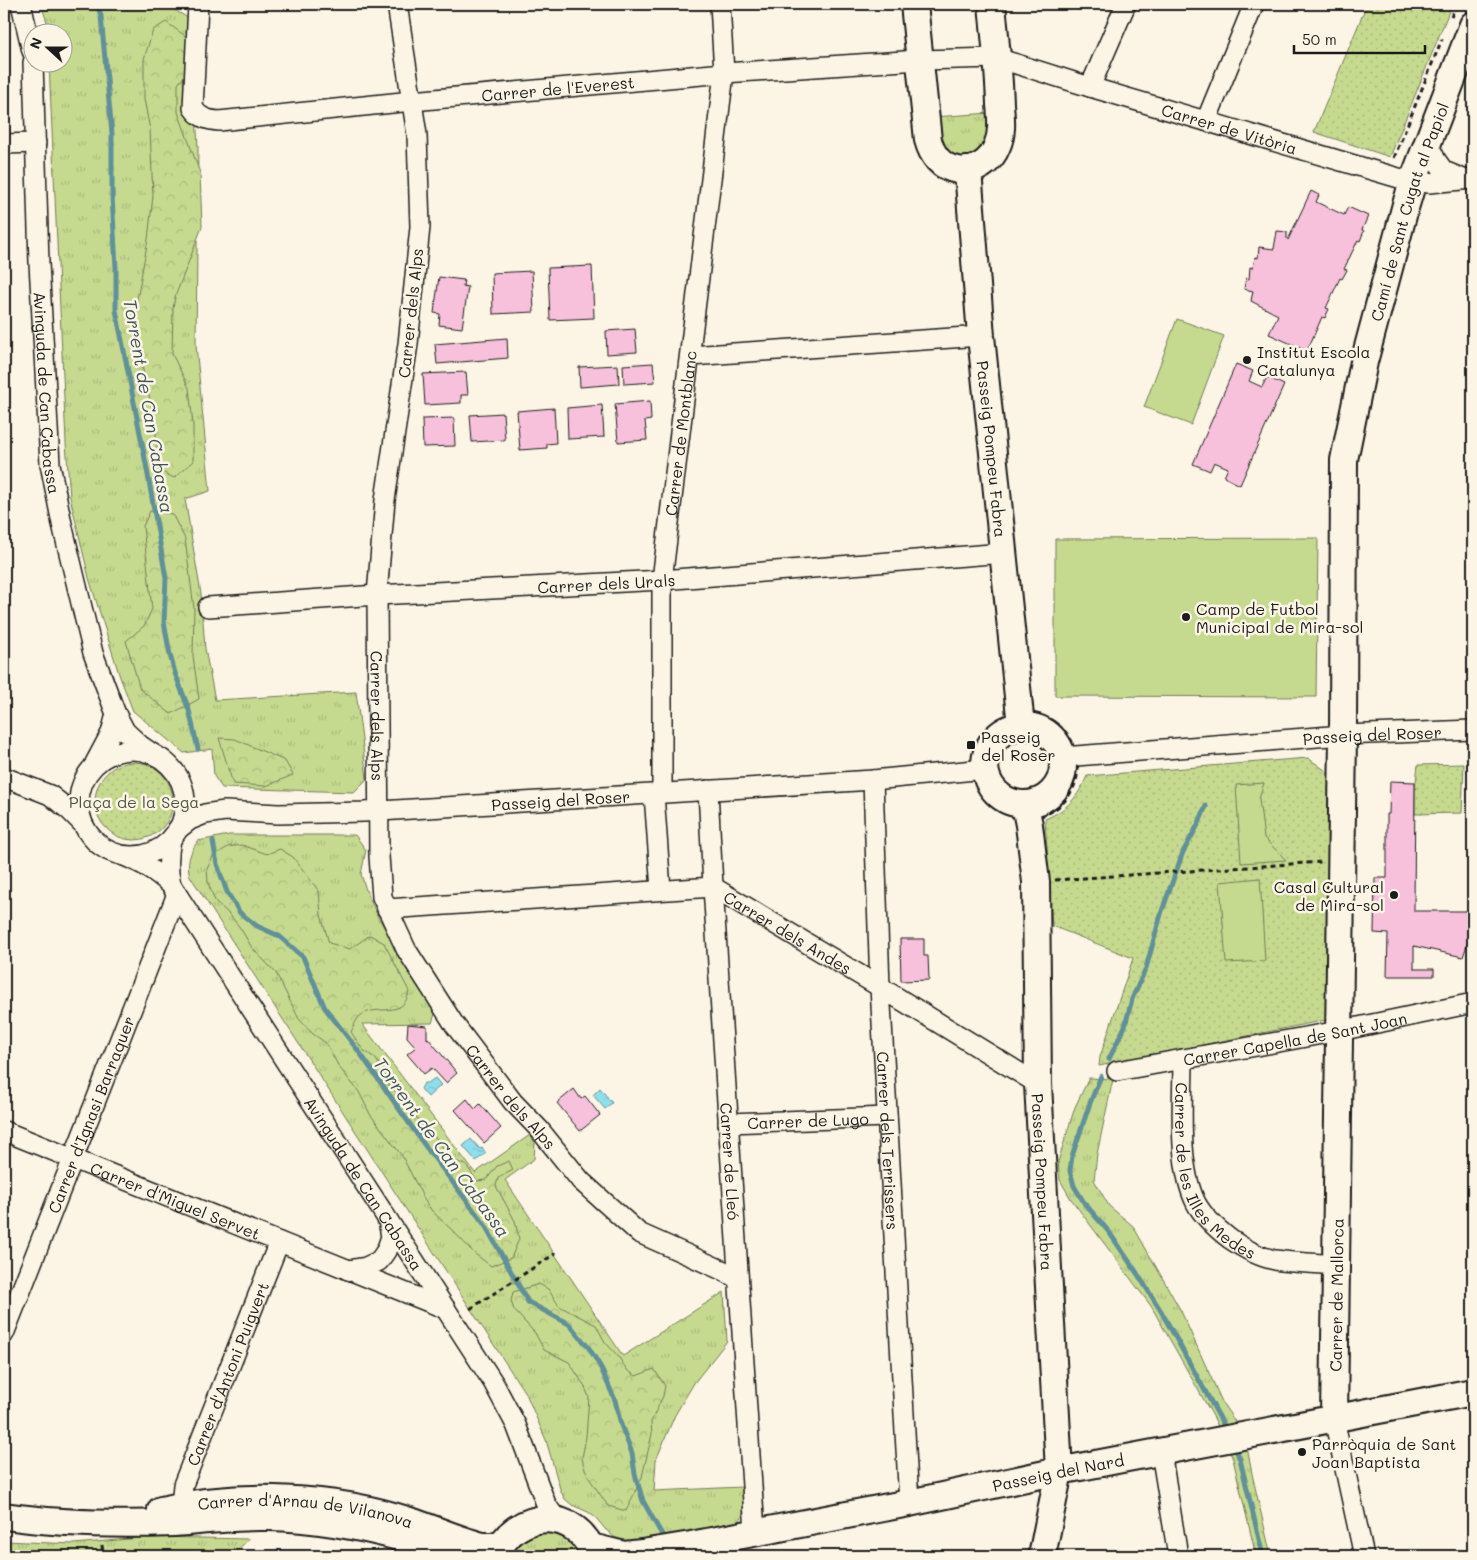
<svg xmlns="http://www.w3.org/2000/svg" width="1477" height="1560" font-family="Mali,sans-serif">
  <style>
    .grass { fill: url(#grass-tufts); stroke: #717b56 }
    .forest { fill: url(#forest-crowns); stroke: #717b56 }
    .park { fill: url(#park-dots); stroke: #717b56 }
    .pitch { fill: #c6da8f; stroke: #717b56 }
    .water { fill: url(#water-ripples); stroke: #619098 }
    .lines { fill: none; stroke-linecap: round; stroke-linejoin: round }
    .stream { stroke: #619098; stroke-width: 5 }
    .building { fill: #f7c1dc; stroke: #1c1c1c }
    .street-casing { stroke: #1c1c1c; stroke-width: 22 }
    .secondary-casing { stroke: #1c1c1c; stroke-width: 30 }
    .path { stroke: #1c1c1c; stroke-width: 3; stroke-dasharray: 5 4; stroke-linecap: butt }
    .street { stroke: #fcf5e5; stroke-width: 19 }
    .secondary { stroke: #fcf5e5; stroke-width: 26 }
    .poi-dot { fill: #1c1c1c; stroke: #fcf5e5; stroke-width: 2 }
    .labels { text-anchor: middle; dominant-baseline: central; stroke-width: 5; stroke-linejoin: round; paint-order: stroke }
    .street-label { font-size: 16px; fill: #1c1c1c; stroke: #fcf5e5 }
    .poi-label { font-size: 16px; fill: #1c1c1c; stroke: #fcf5e5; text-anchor: start }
    .park-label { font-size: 16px; fill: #4f553e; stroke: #fcf5e5 }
    .water-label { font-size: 18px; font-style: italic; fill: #3e565a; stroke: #fcf5e5 }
  </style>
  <defs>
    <pattern id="grass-tufts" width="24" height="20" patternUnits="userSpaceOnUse" patternTransform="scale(1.25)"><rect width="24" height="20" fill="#c6da8f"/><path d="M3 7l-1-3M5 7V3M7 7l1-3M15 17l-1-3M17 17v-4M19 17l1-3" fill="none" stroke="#aaba7b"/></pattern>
    <pattern id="forest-crowns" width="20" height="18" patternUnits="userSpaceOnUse" patternTransform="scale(1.25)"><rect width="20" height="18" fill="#c6da8f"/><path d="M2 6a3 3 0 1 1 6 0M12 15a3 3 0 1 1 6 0" fill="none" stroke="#aaba7b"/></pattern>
    <pattern id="park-dots" width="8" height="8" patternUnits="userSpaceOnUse" patternTransform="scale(1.25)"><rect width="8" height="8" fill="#c6da8f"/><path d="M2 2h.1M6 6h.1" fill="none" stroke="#aaba7b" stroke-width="1.8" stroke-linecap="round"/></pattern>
    <pattern id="water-ripples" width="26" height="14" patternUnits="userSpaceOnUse" patternTransform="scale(1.25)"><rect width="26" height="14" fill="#8fdeeb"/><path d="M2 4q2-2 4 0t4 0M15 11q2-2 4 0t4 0" fill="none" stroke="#7bbec9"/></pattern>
  </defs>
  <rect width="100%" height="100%" fill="#fcf5e5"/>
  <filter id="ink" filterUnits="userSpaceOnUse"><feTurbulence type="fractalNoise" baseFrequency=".02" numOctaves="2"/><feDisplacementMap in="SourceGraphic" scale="10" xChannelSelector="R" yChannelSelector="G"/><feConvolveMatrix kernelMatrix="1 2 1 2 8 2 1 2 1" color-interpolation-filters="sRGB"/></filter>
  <g filter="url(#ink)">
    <!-- grass -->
    <g class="grass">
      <polygon points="41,4 164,4 190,19 198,147 196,345 210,491 185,499 201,594 205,649 215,700 356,692 367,779 354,792 222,788 214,776 212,749 184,753 133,711 120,677 89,578 70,497 66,443 49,63 62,62 62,32 47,32 47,22"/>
      <polygon points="991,113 989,146 966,161 943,152 933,117"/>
      <path d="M229 835H355L366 850 361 874 366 890 377 915 435 1014 432 1023 362 1024 475 1173 530 1135 535 1143 534 1159 505 1180 623 1356 724 1292 727 1341 694 1383 675 1415 656 1460 654 1491 742 1487C743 1500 747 1514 737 1524L636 1544 614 1537 605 1529 597 1519 588 1512 572 1505 565 1499 561 1492 546 1440 527 1396 190 876C186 863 190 852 198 841Z"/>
      <polygon points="1089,1078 1113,1079 1097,1154 1094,1180 1109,1206 1133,1226 1181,1311 1223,1404 1245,1436 1252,1474 1271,1556 1256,1556 1233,1459 1214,1418 1151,1306 1071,1199 1060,1180 1058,1162 1075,1107"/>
      <path d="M540 1533C561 1533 570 1538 582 1556H509C518 1543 525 1537 540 1533Z"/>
      <polygon points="150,1537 249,1539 231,1556 4,1556 4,1541 74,1544"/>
    </g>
    <!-- forest -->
    <g class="forest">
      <polygon points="166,22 188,38 190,69 178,84 178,112 200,173 202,227 175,297 173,309 172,354 189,388 193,424 193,461 174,478 162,472 158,458 155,421 137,345 137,300 148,239 153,196 150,130 144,99 144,59 153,30"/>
      <polygon points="150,511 172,514 185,539 194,608 193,656 199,699 171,714 140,689 126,641 144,626 152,609 143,526"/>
      <polygon points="219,738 235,739 285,761 293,775 266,786 233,784"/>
      <path d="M242 845 267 854 280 849 293 857 319 891 321 915 329 943 350 949 370 935 384 943 409 991C408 995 407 999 405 1002 396 1016 370 1004 358 1018 355 1022 353 1028 351 1032L363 1050 375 1058 383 1069 390 1088 405 1096 416 1117 428 1131 438 1140 450 1159 466 1165 477 1181 486 1180 497 1166 509 1161 513 1170 498 1178 496 1186 515 1221 519 1239 511 1258 491 1266 475 1254 453 1231 432 1211 425 1201 402 1156 370 1114 359 1092 339 1067 326 1043 313 1034 299 1019 276 973 252 948 241 929 230 915 215 901 208 883 207 869 213 856 228 847Z"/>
      <polygon points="539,1284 548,1289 559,1306 596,1325 605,1342 618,1356 627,1370 636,1376 654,1369 665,1386 663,1396 651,1422 652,1434 642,1477 626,1511 608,1506 591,1481 584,1467 582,1458 586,1437 589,1397 584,1385 569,1362 544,1350 535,1333 514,1310 511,1301 513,1292"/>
    </g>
    <!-- park -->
    <g class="park">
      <polygon points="1367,4 1452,4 1390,157 1314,132"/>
      <path d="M1308 758 1329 773 1326 1020 1099 1066 1100 1057 1133 958 1052 926 1045 819C1067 810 1078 797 1087 776Z"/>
      <circle cx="134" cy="801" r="39"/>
      <polygon points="1464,764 1462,813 1415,814 1415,789 1418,765"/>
    </g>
    <!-- pitch -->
    <g class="pitch">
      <polygon points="1177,319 1224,336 1191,425 1144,407"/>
      <polygon points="1318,538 1316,697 1055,696 1055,539"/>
      <polygon points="1264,783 1259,799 1264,838 1286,860 1241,863 1236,785"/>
      <polygon points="1260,878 1265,961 1226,963 1220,882"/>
    </g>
    <!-- water -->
    <g class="water">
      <polygon points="435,1078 441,1085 428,1097 421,1089 424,1083 428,1083"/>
      <polygon points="600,1088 612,1103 605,1109 593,1095"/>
      <polygon points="471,1139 480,1149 482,1148 486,1153 476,1161 463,1146"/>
    </g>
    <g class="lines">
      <!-- stream -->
      <g class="stream">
        <polyline points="97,4 101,16 112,134 112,196 116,268 116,310 146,464 166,578 164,622 170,655 175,673 189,710 198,749"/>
        <polyline points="213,841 217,864 227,892 240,913 257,926 279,936 303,957 325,1008 360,1053 423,1143 485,1225 528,1302 569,1324 589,1348 600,1366 615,1400 621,1425 632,1453 635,1474 643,1501 666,1542"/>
        <polyline points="1109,1059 1125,1026 1132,999 1146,968 1161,914 1183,852 1199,823 1206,806"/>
        <polyline points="1101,1076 1090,1103 1072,1156 1070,1171 1074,1186 1085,1204 1109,1232 1137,1273 1161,1311 1227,1431"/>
        <polyline points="1234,1445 1240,1459 1263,1556"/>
      </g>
    </g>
    <!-- building -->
    <g class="building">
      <polygon points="1311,191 1319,195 1316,202 1344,215 1348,207 1368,216 1362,230 1364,231 1360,241 1358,240 1344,269 1347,270 1342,279 1340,278 1326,308 1329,309 1325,318 1322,317 1307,351 1269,334 1278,315 1251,301 1253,291 1244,289 1246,278 1249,279 1250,267 1253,268 1255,257 1258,258 1259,247 1274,249 1277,231 1287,232 1287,239 1288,240"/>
      <polygon points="592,266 594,318 550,320 548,268"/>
      <polygon points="532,271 534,312 493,314 492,273"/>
      <polygon points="439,277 464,280 463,286 468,287 462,328 439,325 440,314 434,313"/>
      <polygon points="635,329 637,352 607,354 606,331"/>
      <polygon points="507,338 508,358 437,364 435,344"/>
      <polygon points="653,363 655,382 624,384 623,365"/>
      <polygon points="1236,364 1253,371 1249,381 1262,387 1267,377 1284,385 1240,485 1224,477 1228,468 1214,462 1210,471 1193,464"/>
      <polygon points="618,365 619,384 580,387 579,367"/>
      <polygon points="466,372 468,395 461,395 461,403 425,405 423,374"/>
      <polygon points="650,401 651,420 645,421 647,440 618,442 615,404"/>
      <polygon points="602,405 604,437 568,439 567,408"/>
      <polygon points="554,408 556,443 547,444 547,448 520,450 517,411"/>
      <polygon points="503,413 505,440 472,442 470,415"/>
      <polygon points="454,418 455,446 423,447 422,419"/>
      <polygon points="1390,781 1415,782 1414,911 1473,911 1473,924 1472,930 1473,930 1473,942 1468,942 1463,957 1414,946 1414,969 1434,969 1434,976 1387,976 1388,934 1374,933 1375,878 1387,878 1387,814 1389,814"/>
      <polygon points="900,939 924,939 924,956 928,956 929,980 901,981"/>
      <polygon points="408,1024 427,1026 427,1039 428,1038 457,1073 446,1083 432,1068 424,1074 407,1054 416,1047 407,1037"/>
      <polygon points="574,1089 581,1099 585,1096 600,1115 580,1131 557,1103"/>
      <polygon points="467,1099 475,1109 480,1104 501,1128 484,1143 455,1110"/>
    </g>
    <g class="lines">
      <defs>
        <g id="street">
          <polyline points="21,4 32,51"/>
          <path id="s1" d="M198 4 193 108C200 118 207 120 219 121L412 101 724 73 919 60 997 58 1090 87 1402 179 1429 183 1473 179"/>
          <path id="s2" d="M397 4 417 135 420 227 408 344 385 500 377 595 379 856 382 897 406 949 454 1024 513 1102 539 1129 581 1181 639 1233 724 1271 738 1279"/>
          <path id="s3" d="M33 62 39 263 50 464 62 524 93 653 116 714 125 731 140 745 156 756"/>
          <polyline points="1090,87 1126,4"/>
          <polyline points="1206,121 1254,4"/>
          <polyline points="1428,143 1436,160 1444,171 1463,179"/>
          <polyline points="4,144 36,143"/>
          <polyline points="690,356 981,336"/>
          <path id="s4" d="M208 607 377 595 662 580 1004 553"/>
          <circle cx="132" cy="803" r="53"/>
          <path id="s5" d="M1063 757 1343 735 1473 730"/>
          <polyline points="95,763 111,733 116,714"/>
          <polyline points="4,777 50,795 69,810 83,824"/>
          <path id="s6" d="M873 780 880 987 909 1503"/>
          <path id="s7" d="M708 790 713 887 755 1532"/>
          <path id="s8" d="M662 793V580L724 73 720 4"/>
          <polyline points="654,794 661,890"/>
          <path id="s9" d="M177 830 190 820 205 814 225 811 278 814 364 812 873 780 985 769"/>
          <path id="s10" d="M124 856C144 864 155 871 171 885L493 1382 516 1425 546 1504 552 1513 564 1522"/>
          <path d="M171 885C167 869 168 855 171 839"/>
          <path id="s11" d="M387 909 713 887 880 987 1038 1084"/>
          <path id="s12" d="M1183 1059C1183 1102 1177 1165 1196 1203 1204 1218 1217 1229 1230 1239 1243 1248 1259 1257 1275 1260 1295 1263 1316 1263 1336 1265"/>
          <path id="s13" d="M1117 1071 1339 1031 1473 1003"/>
          <path id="s14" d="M728 1123 887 1117"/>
          <path id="s15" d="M4 1131 446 1309"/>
          <polyline points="348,1270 366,1267 379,1261 386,1251 391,1237 388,1220"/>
          <path id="s16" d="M4 1334 177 894"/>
          <polyline points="1334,1419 1364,1556"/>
          <polyline points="1161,1452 1178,1556"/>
          <path id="s17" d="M181 1506 183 1485 279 1242"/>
        </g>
        <g id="secondary">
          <path d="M914 4 928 140C932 155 941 168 958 170 975 173 991 162 997 146 1003 133 1001 118 1000 104 999 70 995 37 992 4"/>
          <path id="s18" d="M968 170 981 336 1021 726"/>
          <circle cx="1024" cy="765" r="39"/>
          <path id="s19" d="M1025 805 1029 825 1036 882 1038 1084 1059 1471 1042 1556"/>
          <path id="s20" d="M1334 1419 1343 735 1344 460 1364 362 1405 208 1413 181 1473 25"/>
          <path id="s21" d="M161 1510C238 1492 335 1496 410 1521 435 1529 458 1540 483 1546H493L502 1543"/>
          <path d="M4 1516C60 1524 117 1525 174 1523 205 1521 237 1516 268 1517 313 1518 359 1526 402 1538 419 1543 436 1550 452 1556"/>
          <path id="s22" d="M591 1547 624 1555 642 1553 691 1545 909 1503 1059 1471 1473 1392"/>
          <path d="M496 1556C514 1508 578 1506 594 1556"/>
        </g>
      </defs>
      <!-- street casing -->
      <use href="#street" class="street-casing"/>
      <!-- secondary casing -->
      <use href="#secondary" class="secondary-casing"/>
      <!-- path -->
      <g class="path">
        <polyline points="1451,17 1457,4"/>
        <polyline points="1394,158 1442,39"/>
        <circle cx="1026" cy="766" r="52"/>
        <polyline points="1055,880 1321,862"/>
        <polyline points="470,1309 556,1253"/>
        <polyline points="102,1545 103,1556"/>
      </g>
      <!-- street -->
      <use href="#street" class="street"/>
      <!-- secondary -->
      <use href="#secondary" class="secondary"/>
    </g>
  </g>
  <!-- markers -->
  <g class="poi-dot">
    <circle cx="1247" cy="360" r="5"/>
    <circle cx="1186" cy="617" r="5"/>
    <rect x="966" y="740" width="10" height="10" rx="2.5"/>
    <circle cx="1394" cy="895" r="5"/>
    <circle cx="1302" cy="1452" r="5"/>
  </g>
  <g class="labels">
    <!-- street labels -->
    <g class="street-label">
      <text stroke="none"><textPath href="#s1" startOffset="475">Carrer de l'Everest</textPath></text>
      <text stroke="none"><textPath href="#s1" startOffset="1158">Carrer de Vitòria</textPath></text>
      <text stroke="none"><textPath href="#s20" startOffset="1216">Camí de Sant Cugat al Papiol</textPath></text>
      <text transform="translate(410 313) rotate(-84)">Carrer dels Alps</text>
      <text stroke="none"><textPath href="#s3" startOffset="331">Avinguda de Can Cabassa</textPath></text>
      <text stroke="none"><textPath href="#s8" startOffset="361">Carrer de Montblanc</textPath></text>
      <text stroke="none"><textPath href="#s18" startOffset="280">Passeig Pompeu Fabra</textPath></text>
      <text stroke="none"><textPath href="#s4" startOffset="399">Carrer dels Urals</textPath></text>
      <text stroke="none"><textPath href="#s2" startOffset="716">Carrer dels Alps</textPath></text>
      <text stroke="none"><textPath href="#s5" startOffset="310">Passeig del Roser</textPath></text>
      <text stroke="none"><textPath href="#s9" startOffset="389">Passeig del Roser</textPath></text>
      <text stroke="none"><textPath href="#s11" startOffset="414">Carrer dels Andes</textPath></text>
      <text stroke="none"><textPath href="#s13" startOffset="181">Carrer Capella de Sant Joan</textPath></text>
      <text stroke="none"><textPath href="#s2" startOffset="1136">Carrer dels Alps</textPath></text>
      <text stroke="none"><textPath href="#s16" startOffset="236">Carrer d'Ignasi Barraquer</textPath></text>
      <text stroke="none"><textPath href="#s14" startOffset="80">Carrer de Lugo</textPath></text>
      <text stroke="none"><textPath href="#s6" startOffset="361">Carrer dels Terrissers</textPath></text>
      <text stroke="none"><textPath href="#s7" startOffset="372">Carrer de Lleó</textPath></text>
      <text stroke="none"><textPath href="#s12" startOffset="124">Carrer de les Illes Medes</textPath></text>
      <text stroke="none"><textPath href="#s19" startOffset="378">Passeig Pompeu Fabra</textPath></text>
      <text stroke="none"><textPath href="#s10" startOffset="411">Avinguda de Can Cabassa</textPath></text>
      <text stroke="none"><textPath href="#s15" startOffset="185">Carrer d'Miguel Servet</textPath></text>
      <text stroke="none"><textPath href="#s20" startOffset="124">Carrer de Mallorca</textPath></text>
      <text stroke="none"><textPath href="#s17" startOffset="141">Carrer d'Antoni Puigvert</textPath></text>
      <text stroke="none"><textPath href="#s22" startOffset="476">Passeig del Nard</textPath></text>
      <text stroke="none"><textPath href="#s21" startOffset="146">Carrer d'Arnau de Vilanova</textPath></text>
    </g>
    <!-- poi labels -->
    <g class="poi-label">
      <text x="1257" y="351">Institut Escola<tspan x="1257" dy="18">Catalunya</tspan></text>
      <text x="1196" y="608">Camp de Futbol<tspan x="1196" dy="18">Municipal de Mira-sol</tspan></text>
      <text x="981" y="736">Passeig<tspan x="981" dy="18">del Roser</tspan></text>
      <text x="1384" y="886" text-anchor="end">Casal Cultural<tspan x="1384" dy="18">de Mira-sol</tspan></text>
      <text x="1312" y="1443">Parròquia de Sant<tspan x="1312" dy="18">Joan Baptista</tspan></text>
    </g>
    <!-- park labels -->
    <g class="park-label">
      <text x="134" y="801">Plaça de la Sega</text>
    </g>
    <!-- water labels -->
    <g class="water-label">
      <text transform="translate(149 406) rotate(80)">Torrent de Can Cabassa</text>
      <text transform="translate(442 1147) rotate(54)">Torrent de Can Cabassa</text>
    </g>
  </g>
  <!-- margin -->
  <rect width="1477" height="1560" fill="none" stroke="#fcf5e5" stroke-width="20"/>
  <rect x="10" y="10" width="1457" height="1540" fill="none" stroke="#1c1c1c" stroke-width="2" filter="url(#ink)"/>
  <!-- north arrow -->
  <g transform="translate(48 48) rotate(291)"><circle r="24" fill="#fcf5e5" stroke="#a29e95"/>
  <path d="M0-4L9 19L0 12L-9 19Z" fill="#1c1c1c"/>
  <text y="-8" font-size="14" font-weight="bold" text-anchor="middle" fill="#1c1c1c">N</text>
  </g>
  <!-- scale -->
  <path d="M1294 45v8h131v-8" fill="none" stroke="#1c1c1c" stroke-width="2.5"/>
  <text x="1302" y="45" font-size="15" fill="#1c1c1c" stroke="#fcf5e5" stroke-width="4" paint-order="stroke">50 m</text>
</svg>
